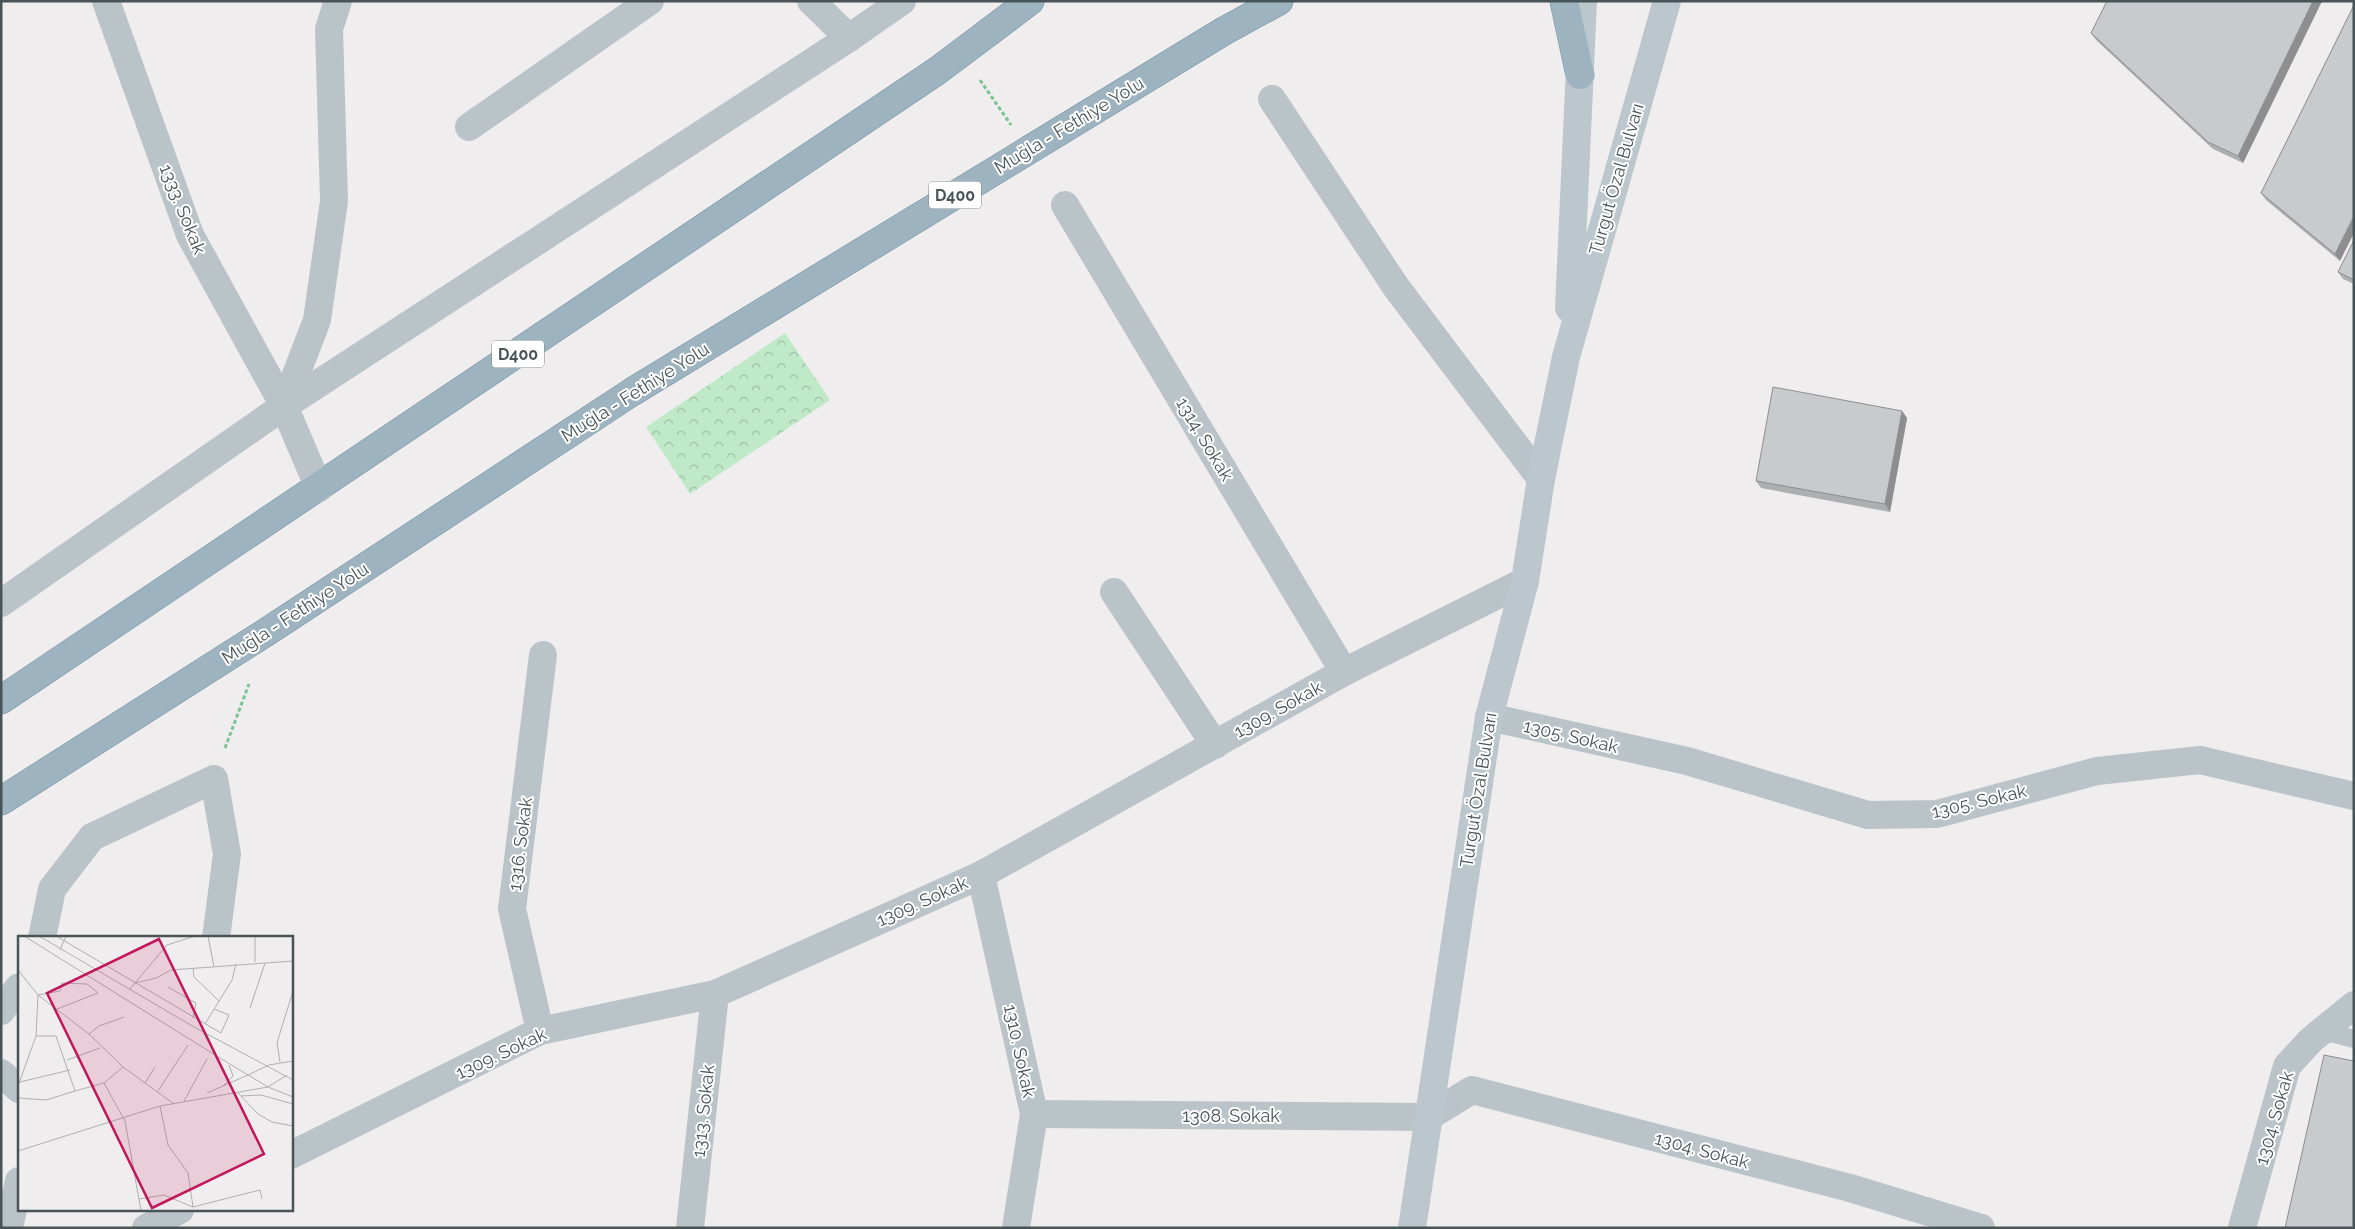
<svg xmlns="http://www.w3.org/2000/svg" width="2355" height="1229" font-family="Raleway,sans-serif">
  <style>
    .park { fill: url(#park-crowns) }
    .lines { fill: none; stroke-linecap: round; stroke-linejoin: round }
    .trunk-casing { stroke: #7693a2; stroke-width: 29 }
    .path { stroke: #7cc393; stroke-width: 3; stroke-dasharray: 4 2.5; stroke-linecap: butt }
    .service { stroke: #bac4c8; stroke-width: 18 }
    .minor { stroke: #bac4c8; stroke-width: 28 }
    .secondary { stroke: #bbc7cd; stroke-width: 28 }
    .trunk { stroke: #9db4c0; stroke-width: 28 }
    .wall { fill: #acafb1 }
    .shaded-wall { fill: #8c8e90 }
    .building { fill: #c8cbce; stroke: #8c8e90 }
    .labels { text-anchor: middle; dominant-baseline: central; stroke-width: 4; stroke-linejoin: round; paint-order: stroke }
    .shield { fill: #fff; stroke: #7f878a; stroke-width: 1 }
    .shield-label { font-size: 16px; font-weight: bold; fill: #485458 }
    .street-label { font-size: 18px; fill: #485458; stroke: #fff }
    .inset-road { fill: none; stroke: #adb0b2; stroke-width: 1 }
    .view { fill: #c2185b; fill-opacity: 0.15; stroke: #c2185b; stroke-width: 2.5 }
    .inset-edge { fill: none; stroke: #485458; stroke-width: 2.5 }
  </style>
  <defs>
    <pattern id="park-crowns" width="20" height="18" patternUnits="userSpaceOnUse" patternTransform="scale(1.25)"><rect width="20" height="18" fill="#c0e9c8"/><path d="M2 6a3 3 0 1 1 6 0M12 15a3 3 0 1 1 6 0" fill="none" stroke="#9ebfa5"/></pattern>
  </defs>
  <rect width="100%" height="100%" fill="#f0edee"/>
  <!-- park -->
  <polygon class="park" points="785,333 830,400 690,494 646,427"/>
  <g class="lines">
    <defs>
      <g id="trunk">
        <polyline points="1564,1 1580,75"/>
        <polyline points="1,700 937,71 1030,1"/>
        <polyline points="1,801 268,631 632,392 1224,31 1279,1"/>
      </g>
    </defs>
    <!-- trunk casing -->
    <use href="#trunk" class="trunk-casing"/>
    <!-- path -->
    <g class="path">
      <polyline points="980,80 1011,125"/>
      <polyline points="225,748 249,684"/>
    </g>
    <!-- service -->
    <polyline class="service" points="2323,1031 2354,1039"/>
    <!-- minor -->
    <g class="minor">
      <polyline points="106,1 190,235 284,406"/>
      <polyline points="811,1 849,38"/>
      <polyline points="1272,99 1396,287 1541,479"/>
      <polyline points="469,127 650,1"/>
      <polyline points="1065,205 1344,672"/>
      <polyline points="319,488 284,406 317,320 334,201 329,29 338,1"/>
      <polyline points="1114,592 1215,745"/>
      <polyline points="1,603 284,406 849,38 902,1"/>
      <polyline points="1489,717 1687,761 1868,815 1937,814 2097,771 2200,760 2354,796"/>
      <polyline points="981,875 1034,1114 1016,1228"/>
      <polyline points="42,938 52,889 92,837 214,779 227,854 216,938"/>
      <polyline points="1,1011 19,987"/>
      <polyline points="540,1031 512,909 543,655"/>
      <polyline points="1,1073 19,1089"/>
      <polyline points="1034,1114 1428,1117 1472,1090 1850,1188 1981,1228"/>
      <polyline points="291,1155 540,1031 715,994 981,875 1344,672 1525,581"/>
      <polyline points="9,1228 19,1181"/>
      <polyline points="146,1228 180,1210"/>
      <polyline points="690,1228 715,994"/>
      <polyline points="2242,1228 2287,1066 2311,1040 2354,1005"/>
    </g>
    <!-- secondary -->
    <g class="secondary">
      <polyline points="1569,308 1583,1"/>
      <polyline points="1412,1228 1489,717 1525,581 1541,479 1566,357 1667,1"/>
    </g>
    <!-- trunk -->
    <use href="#trunk" class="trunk"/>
  </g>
  <!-- wall -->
  <g class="wall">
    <polygon points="2107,1 2322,1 2243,163 2213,149 2096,40 2091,33"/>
    <polygon points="2354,5 2340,261 2266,200 2261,193"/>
    <polygon points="2354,240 2354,284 2343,279 2338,272"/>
    <polygon points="1902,411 1907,418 1890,512 1761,488 1756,481"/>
  </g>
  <!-- shaded-wall -->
  <g class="shaded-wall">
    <polygon points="2313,1 2322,1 2243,163 2238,156"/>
    <polygon points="2354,216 2354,233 2340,261 2335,254"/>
    <polygon points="1902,411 1907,418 1890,512 1885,504"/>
  </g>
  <!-- building -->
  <g class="building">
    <polygon points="2107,1 2313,1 2238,156 2208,142 2091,33"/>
    <polygon points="2354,5 2354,216 2335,254 2261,193"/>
    <polygon points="2354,240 2354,280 2338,272"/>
    <polygon points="1773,387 1902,411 1885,504 1756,481"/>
    <polygon points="2324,1055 2354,1061 2354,1228 2285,1228"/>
  </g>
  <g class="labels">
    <!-- shield labels -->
    <g class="shield">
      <rect x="929" y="181.5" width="52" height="27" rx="4"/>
      <rect x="492" y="340.5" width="52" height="27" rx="4"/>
    </g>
    <g class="shield-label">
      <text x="955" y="195">D400</text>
      <text x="518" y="354">D400</text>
    </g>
    <!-- street labels -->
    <g class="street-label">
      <text transform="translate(1069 125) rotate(-31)">Muğla - Fethiye Yolu</text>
      <text transform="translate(1616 179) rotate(-74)">Turgut Özal Bulvarı</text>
      <text transform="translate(183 209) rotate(68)">1333. Sokak</text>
      <text transform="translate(635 392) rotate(-32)">Muğla - Fethiye Yolu</text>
      <text transform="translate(1205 439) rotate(59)">1314. Sokak</text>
      <text transform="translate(295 613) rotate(-33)">Muğla - Fethiye Yolu</text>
      <text transform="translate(1278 709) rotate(-29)">1309. Sokak</text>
      <text transform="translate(1571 736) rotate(13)">1305. Sokak</text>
      <text transform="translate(1478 790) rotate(-81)">Turgut Özal Bulvarı</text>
      <text transform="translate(1979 801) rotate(-13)">1305. Sokak</text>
      <text transform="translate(520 844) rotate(-83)">1316. Sokak</text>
      <text transform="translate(922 901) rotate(-24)">1309. Sokak</text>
      <text transform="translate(1020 1051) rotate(78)">1310. Sokak</text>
      <text transform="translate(501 1053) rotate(-25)">1309. Sokak</text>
      <text transform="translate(703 1111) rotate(-84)">1313. Sokak</text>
      <text x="1231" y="1115">1308. Sokak</text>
      <text transform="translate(2274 1118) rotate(-74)">1304. Sokak</text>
      <text transform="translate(1702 1150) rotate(15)">1304. Sokak</text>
    </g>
  </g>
  <!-- overview -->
  <g transform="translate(18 936)">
    <rect width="275" height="275" fill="#f0edee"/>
    <path class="inset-road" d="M6 0 202 122 250 151 275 161M21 0 176 91 275 144M38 0 203 97 211 79 196 73M190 0 196 31M237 0V26M42 14 48 0M175 32 176 41 201 65M0 34 20 59 71 98 105 131 156 168M117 47 149 9 177 0M150 51 178 67 175 82M111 54 117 47 138 42 153 34 275 25M20 59 42 55 44 47 69 48 80 57 39 73M232 72 247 27M187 88 214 44 218 28M71 98 81 90 106 81M18 100H38L57 155M49 124 82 112M262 126 259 107 275 55M251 129 275 125M230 139 251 129M2 146 52 134M86 147 107 185 123 275M127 147 137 131M0 150 18 100 20 59M205 150 215 140 211 129M250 151 269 139M140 155 170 109M219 156 240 178 254 186 275 190M189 157 230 139M223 160 243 159 275 168M0 162 28 164 57 155 86 147 105 131M166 165 189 123M142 170 150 209 170 237 175 271M0 215 142 170 250 151M121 263 146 259 175 271 242 254 244 263"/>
    <path class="view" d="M141 3 246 218 134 272 29 57Z"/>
    <rect width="275" height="275" class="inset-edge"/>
  </g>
  <!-- border -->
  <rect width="2355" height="1229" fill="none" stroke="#485458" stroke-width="5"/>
</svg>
